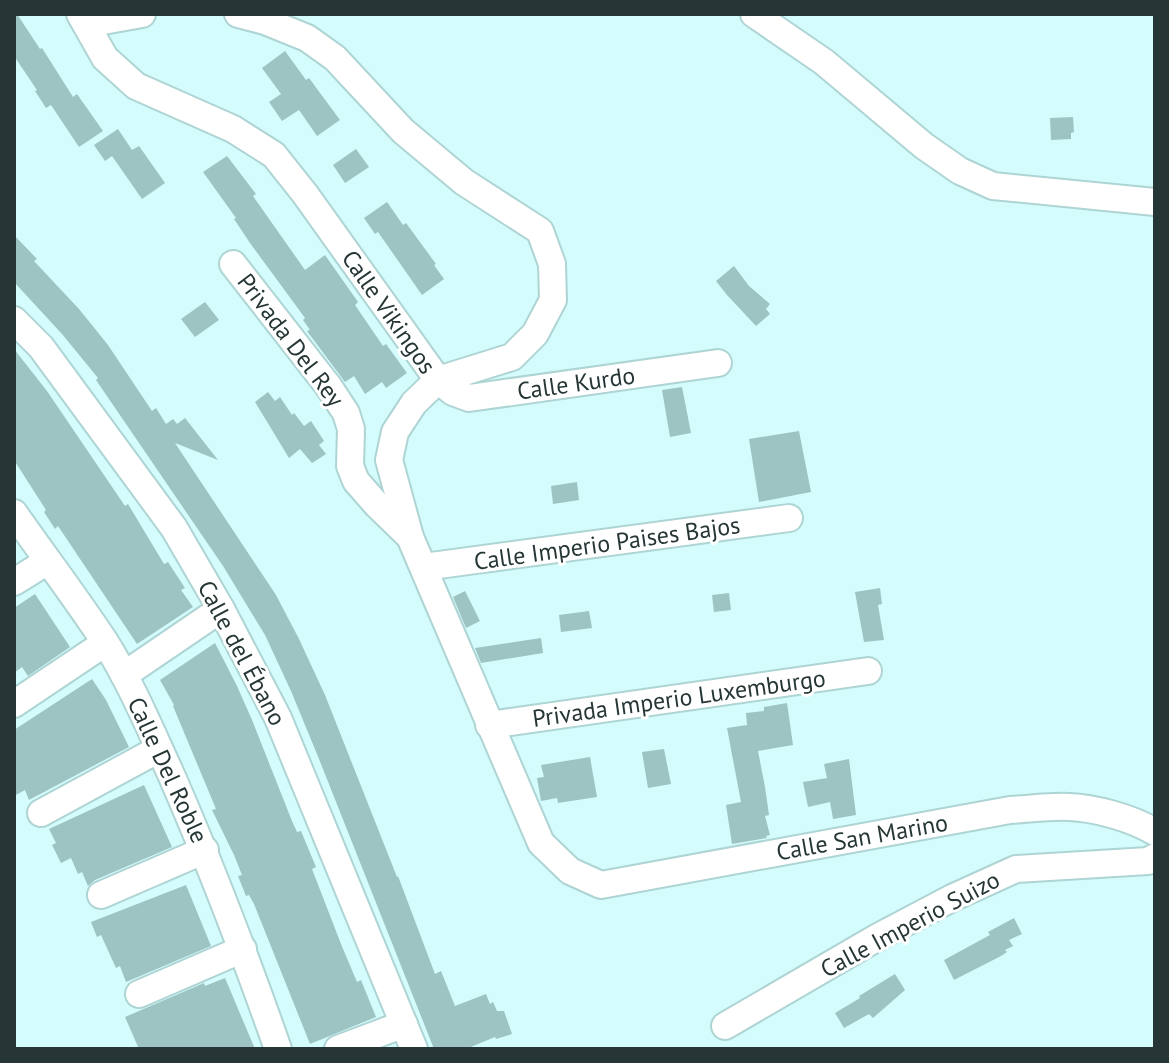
<svg xmlns="http://www.w3.org/2000/svg" width="1169" height="1063" font-family="'PT Sans',sans-serif">
  <style>
    .building { fill: #9dc3c3 }
    .lines { fill: none; stroke-linecap: round; stroke-linejoin: round }
    .minor-casing { stroke: #aed4d4; stroke-width: 30 }
    .minor { stroke: #fff; stroke-width: 26 }
    .labels { text-anchor: middle; dominant-baseline: central; stroke-width: 6; stroke-linejoin: round; paint-order: stroke }
    .street-label { font-size: 24px; fill: #263535; stroke: #fff }
  </style>
  <rect width="100%" height="100%" fill="#d5fcfc"/>
  <!-- building -->
  <g class="building">
    <polygon points="14,14 17,14 40,49 42,48 73,97 77,94 103,131 79,147 51,105 46,108 35,91 37,90 14,56"/>
    <polygon points="285,51 306,80 309,78 340,120 317,136 299,110 282,121 269,102 281,94 262,68"/>
    <polygon points="1073,117 1074,132 1071,133 1071,139 1051,140 1050,118"/>
    <polygon points="118,129 132,150 139,146 165,183 142,199 112,156 105,161 94,145"/>
    <polygon points="356,149 369,167 345,183 333,165"/>
    <polygon points="227,156 256,194 253,196 305,270 325,255 358,302 355,305 383,346 386,344 407,373 386,388 382,382 365,394 354,376 345,382 307,331 310,330 303,320 305,318 250,243 234,219 236,218 203,172"/>
    <polygon points="387,202 403,225 406,223 436,264 434,265 444,279 422,295 378,232 375,234 364,218"/>
    <polygon points="14,235 37,259 34,261 79,309 108,345 152,411 156,408 166,424 173,419 177,424 185,418 218,460 175,443 276,595 299,639 325,695 397,877 398,876 435,974 441,971 455,1006 486,994 490,1004 493,1002 497,1011 504,1011 512,1034 496,1039 495,1037 466,1049 434,1049 319,759 291,691 265,635 223,566 96,380 98,378 62,334 14,282"/>
    <polygon points="734,266 749,286 770,304 766,309 770,314 756,326 727,295 716,281"/>
    <polygon points="205,302 219,320 195,337 181,319"/>
    <polygon points="14,349 47,391 125,506 128,504 164,564 168,562 185,588 181,590 193,607 137,644 58,526 55,529 44,512 46,510 14,460"/>
    <polygon points="682,387 691,433 670,437 662,390"/>
    <polygon points="268,392 275,401 280,397 292,415 294,413 304,426 311,421 324,441 319,445 326,454 312,463 300,449 289,458 255,402"/>
    <polygon points="799,431 811,492 759,502 749,439"/>
    <polygon points="577,482 579,500 553,504 551,486"/>
    <polygon points="880,588 882,604 878,605 884,640 864,642 855,592"/>
    <polygon points="465,591 480,621 466,628 453,597"/>
    <polygon points="729,593 731,610 714,612 712,595"/>
    <polygon points="35,594 70,647 28,676 22,667 14,673 14,608"/>
    <polygon points="589,611 592,628 561,632 559,615"/>
    <polygon points="541,638 543,653 481,663 475,648"/>
    <polygon points="215,643 237,686 252,720 292,821 297,832 301,831 316,867 312,869 341,944 357,982 361,980 376,1017 310,1044 254,904 249,895 246,896 238,876 242,875 234,855 212,810 216,809 173,706 174,705 160,680"/>
    <polygon points="92,679 106,700 129,747 29,800 25,790 14,796 14,730"/>
    <polygon points="787,703 793,745 758,751 765,787 769,815 765,816 770,835 766,836 767,838 732,844 726,805 741,802 727,728 747,725 746,713 764,711 764,707"/>
    <polygon points="664,749 671,784 648,788 642,752"/>
    <polygon points="590,757 597,797 558,803 557,798 541,801 537,778 544,777 541,765"/>
    <polygon points="849,759 856,815 833,819 830,802 808,807 803,782 827,778 824,764"/>
    <polygon points="144,785 172,847 95,880 88,886 82,872 78,874 71,858 61,863 52,845 56,843 49,829"/>
    <polygon points="186,885 211,946 126,982 120,966 116,968 101,935 97,937 91,922"/>
    <polygon points="1014,918 1022,934 1009,940 1013,946 1005,950 1007,952 1001,956 954,980 944,960 990,935 988,932"/>
    <polygon points="895,974 905,990 873,1018 869,1014 844,1028 835,1013 860,998 859,996"/>
    <polygon points="225,978 255,1049 139,1049 125,1017 204,983 205,986"/>
  </g>
  <g class="lines">
    <defs>
      <g id="minor">
        <polyline points="80,14 105,58 136,86 233,129 274,155 305,194 438,380 453,392 469,398 718,363"/>
        <path d="M238 14 265 21 307 38 335 58 403 131 464 182 540 231 552 264 553 300 535 334 512 357 438 380 414 403 395 432 389 460 410 537 541 843 570 871 601 885 1010 810C1029 809 1050 806 1069 807 1095 808 1132 818 1155 832"/>
        <polyline points="754,14 824,62 924,146 960,171 993,186 1155,202"/>
        <polyline points="86,24 142,14"/>
        <polyline points="233,264 329,387 346,413 351,429 350,466 356,481 377,505 410,537"/>
        <polyline points="14,320 41,347 174,528 221,609 278,718 414,1049"/>
        <path d="M14 513C44 556 76 598 105 642 131 683 150 729 170 772 210 863 245 955 278 1049"/>
        <polyline points="424,567 789,518"/>
        <polyline points="14,582 48,561"/>
        <polyline points="124,675 221,609"/>
        <polyline points="14,704 105,643"/>
        <polyline points="489,725 868,671"/>
        <polyline points="41,813 159,749"/>
        <polyline points="101,895 205,850"/>
        <polyline points="139,994 243,949"/>
        <polyline points="725,1026 878,937 952,898 1016,869 1148,861 1155,857"/>
        <polyline points="338,1049 404,1024"/>
      </g>
    </defs>
    <!-- minor casing -->
    <use href="#minor" class="minor-casing"/>
    <!-- minor -->
    <use href="#minor" class="minor"/>
  </g>
  <g class="labels">
    <!-- street labels -->
    <g class="street-label">
      <text transform="translate(389 312) rotate(55)">Calle Vikingos</text>
      <text transform="translate(291 340) rotate(53)">Privada Del Rey</text>
      <text transform="translate(576 383) rotate(-8)">Calle Kurdo</text>
      <text transform="translate(607 543) rotate(-8)">Calle Imperio Paises Bajos</text>
      <text transform="translate(242 653) rotate(62)">Calle del Ébano</text>
      <text transform="translate(679 698) rotate(-8)">Privada Imperio Luxemburgo</text>
      <text transform="translate(168 770) rotate(65)">Calle Del Roble</text>
      <text transform="translate(862 837) rotate(-10)">Calle San Marino</text>
      <text transform="translate(910 924) rotate(-28)">Calle Imperio Suizo</text>
    </g>
  </g>
  <!-- border -->
  <rect width="1169" height="1063" fill="none" stroke="#263535" stroke-width="32"/>
</svg>
